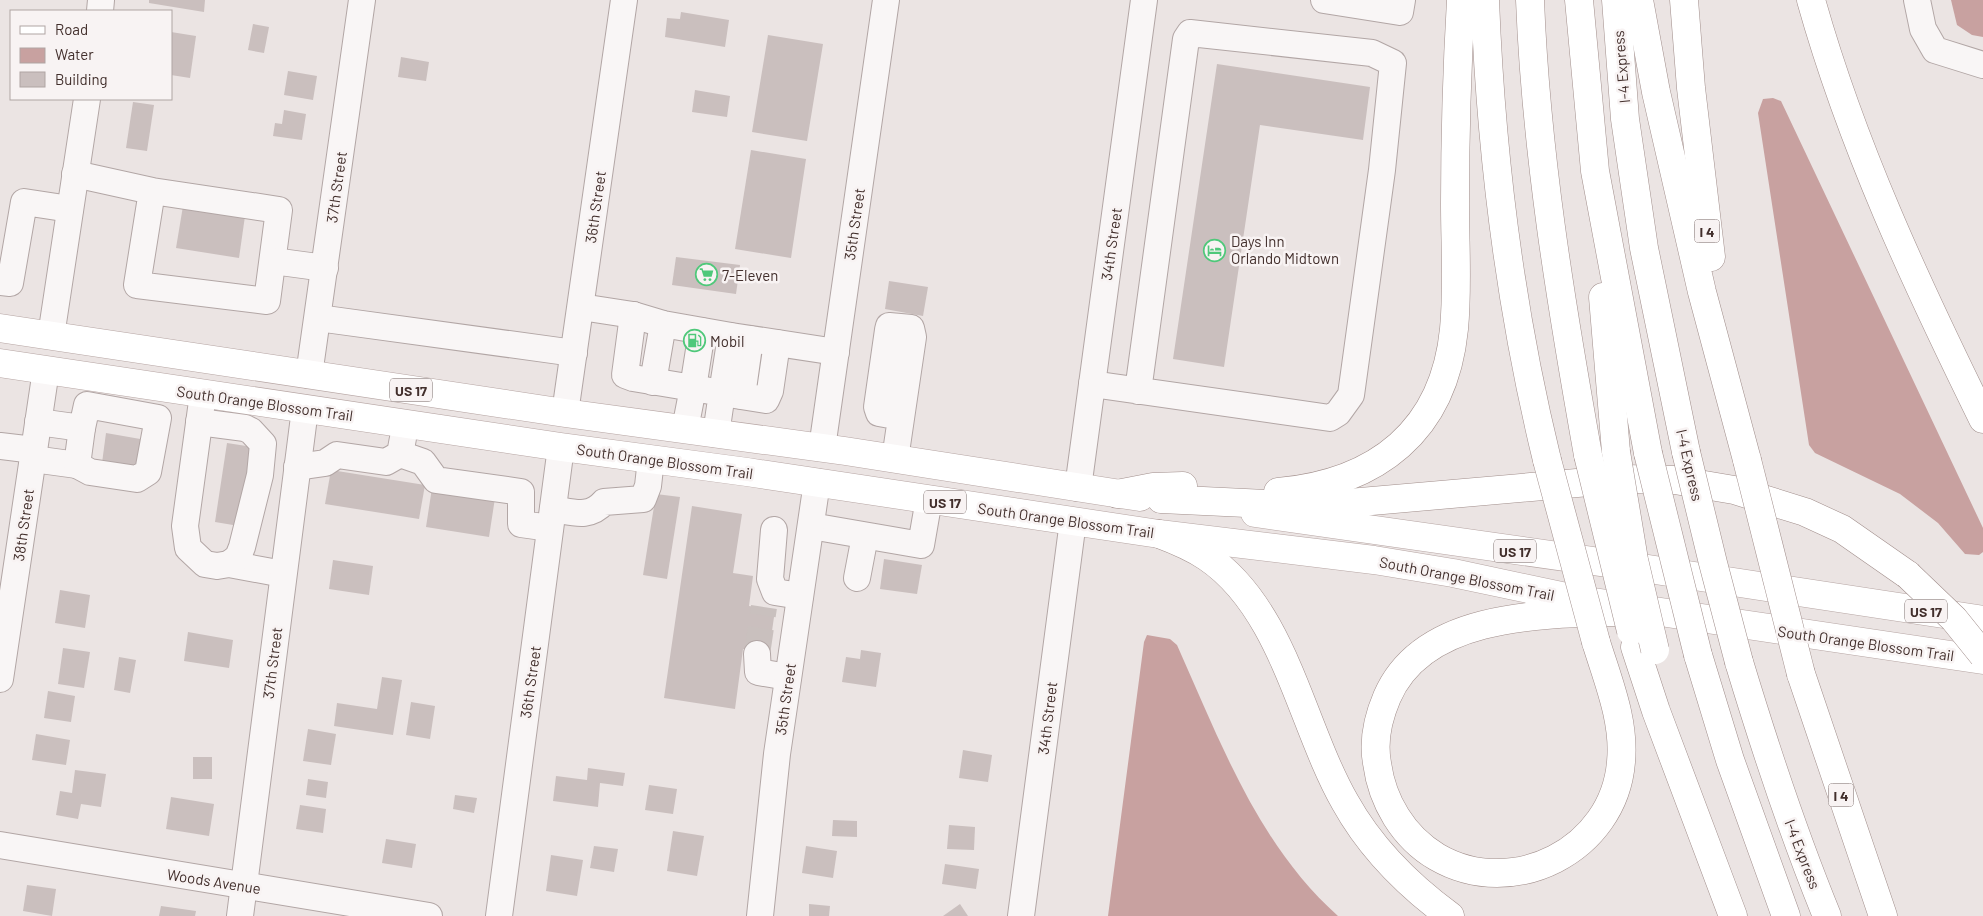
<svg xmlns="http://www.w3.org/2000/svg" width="1983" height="916" font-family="Barlow,sans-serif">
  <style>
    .water { fill: #c8a1a0 }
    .building { fill: #cabfbe }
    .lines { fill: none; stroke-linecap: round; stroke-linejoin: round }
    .minor-tunnel { stroke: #c9c0be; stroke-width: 26; stroke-dasharray: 26 13; stroke-linecap: butt }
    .minor-casing { stroke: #b2a6a5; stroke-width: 28 }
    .major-casing { stroke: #b6a5a3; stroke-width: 29 }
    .highway-casing { stroke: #a18e8b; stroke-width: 29 }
    .minor { stroke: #f9f6f6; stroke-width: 26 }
    .major { stroke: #fff; stroke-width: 28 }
    .highway { stroke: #fff; stroke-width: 28 }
    .highway-bridge-casing { stroke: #a18e8b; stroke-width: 29; stroke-linecap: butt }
    .highway-bridge { stroke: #fff; stroke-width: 28 }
    .labels { text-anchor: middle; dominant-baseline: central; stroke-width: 5; stroke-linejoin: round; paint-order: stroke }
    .shield { fill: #f8f3f3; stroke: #796a68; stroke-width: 1 }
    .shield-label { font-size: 14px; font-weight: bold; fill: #422f2c }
    .street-label { font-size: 15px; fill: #422f2c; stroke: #f8f3f3 }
    .poi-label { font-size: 15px; fill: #422f2c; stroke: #f8f3f3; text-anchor: start }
  </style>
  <rect width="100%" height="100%" fill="#ebe4e3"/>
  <!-- water -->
  <g class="water">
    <polygon points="1951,0 1983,0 1983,37 1972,35 1957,25"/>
    <polygon points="1773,98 1781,101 1983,528 1983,552 1979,555 1965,554 1938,523 1900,494 1815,453 1809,445 1758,113 1763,99"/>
    <path d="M1147 635 1170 639 1177 645C1220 741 1258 845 1338 916H1108L1144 642Z"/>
  </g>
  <!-- building -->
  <g class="building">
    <polygon points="149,0 205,0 204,12 149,3"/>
    <polygon points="681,12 729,20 725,47 665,37 667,18 680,19"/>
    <polygon points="253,24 269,27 264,53 248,50"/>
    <polygon points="171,32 196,36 190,78 171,75"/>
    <polygon points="768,35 823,44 807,141 752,132"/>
    <polygon points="401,57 429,62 426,81 398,77"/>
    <polygon points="1217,64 1370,87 1363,140 1260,125 1224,367 1173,359"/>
    <polygon points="288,71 317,76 313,100 284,95"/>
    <polygon points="695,90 730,96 727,117 692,112"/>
    <polygon points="133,102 154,105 147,151 126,148"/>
    <polygon points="284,110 306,114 302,140 273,136 275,123 282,124"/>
    <polygon points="751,150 806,159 791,258 735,249"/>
    <polygon points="183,206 245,216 239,258 176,248"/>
    <polygon points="676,257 740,265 736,294 672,285"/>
    <polygon points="889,281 928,287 923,316 885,309"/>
    <polygon points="106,433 146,440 142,469 102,463"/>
    <polygon points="227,443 259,448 245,527 215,522"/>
    <polygon points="331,470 425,485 419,519 325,504"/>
    <polygon points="432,488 495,498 489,537 426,527"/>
    <polygon points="656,494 680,497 667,579 643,575"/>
    <polygon points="692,506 742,514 733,573 753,576 749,606 775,610 769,652 743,649 735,709 664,698"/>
    <polygon points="884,559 922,565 917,594 880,589"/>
    <polygon points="333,560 373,566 369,595 329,589"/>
    <polygon points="60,590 90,595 85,628 55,623"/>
    <polygon points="188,632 233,640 229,668 184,661"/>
    <polygon points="63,648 90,652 84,688 58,684"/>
    <polygon points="861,650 881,653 876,687 842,682 846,657 860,659"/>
    <polygon points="119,657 136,660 130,693 114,690"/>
    <polygon points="382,677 402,680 393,735 334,726 337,703 377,709"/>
    <polygon points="48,691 75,696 71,722 44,718"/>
    <polygon points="411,702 435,706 430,739 406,735"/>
    <polygon points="308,729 336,734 331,765 303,761"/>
    <polygon points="36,734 70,740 66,765 32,760"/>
    <polygon points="963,750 992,755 988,782 959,778"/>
    <rect x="193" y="757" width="19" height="22"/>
    <polygon points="588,768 625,773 623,786 600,783 598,807 553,801 556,776 587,780"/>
    <polygon points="75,770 106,774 101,807 81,804 78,819 56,815 60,791 72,793"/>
    <polygon points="308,779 328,782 326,798 306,795"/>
    <polygon points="649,785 677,789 673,814 645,810"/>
    <polygon points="455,795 477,798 474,813 453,809"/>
    <polygon points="171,797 214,804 209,836 166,829"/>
    <polygon points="300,805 326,809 323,833 296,829"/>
    <polygon points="833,820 857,821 857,837 832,836"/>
    <polygon points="949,825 975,827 974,850 947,849"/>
    <polygon points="673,831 704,836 697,876 667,871"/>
    <polygon points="386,839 416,844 412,868 382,863"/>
    <polygon points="594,846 618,849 614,872 590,868"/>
    <polygon points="806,846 837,851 833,878 802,873"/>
    <polygon points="551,855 583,860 577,896 546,891"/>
    <polygon points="945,864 979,869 976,889 942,884"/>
    <polygon points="27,885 56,889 52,916 23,911"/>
    <polygon points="809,904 830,906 829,916 809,916"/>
    <polygon points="960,904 968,916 943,916"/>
    <polygon points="161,906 196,911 195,916 159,916"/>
  </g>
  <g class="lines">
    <!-- minor-tunnel -->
    <polyline class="minor-tunnel" points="757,654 764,607"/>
    <defs>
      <g id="minor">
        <polyline points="1324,0 1400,12 1402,0"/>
        <polyline points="1917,0 1923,29 1935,50 1983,65"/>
        <polyline points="100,11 101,0"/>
        <polyline points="75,174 152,191 137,285 267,301 279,210 152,191"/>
        <polyline points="273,261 325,268"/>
        <polyline points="0,282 10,283 24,202 70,209"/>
        <polyline points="581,307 633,315 663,324 731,336 836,352"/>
        <polyline points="633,315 625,375 633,378 693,388 702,331"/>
        <polyline points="318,318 574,353"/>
        <polyline points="51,336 87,99"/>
        <polyline points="731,336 722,393 766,400 770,391 777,343"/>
        <polyline points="309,375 362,0"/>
        <polyline points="653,382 663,324"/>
        <polyline points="1092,384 1330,418 1338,413 1351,395 1382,170 1393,63 1372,53 1190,33 1186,39 1138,391"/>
        <polyline points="203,394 185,526 188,548 205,564 217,566 229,564 283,574"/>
        <polyline points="742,396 750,339"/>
        <polyline points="565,413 624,0"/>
        <polyline points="199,422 245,428 251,431 263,444 260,475 242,547 238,557 229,564"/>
        <polyline points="685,429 693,388 722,393 716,434"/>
        <polyline points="0,446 34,450"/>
        <polyline points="822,448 886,0"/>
        <polyline points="400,454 423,462 436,480 521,492 521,524 550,528"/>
        <polyline points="33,459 77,465 82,428 38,422"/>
        <polyline points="895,459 913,337 911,328 889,326 888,330 877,407 879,413 901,417"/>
        <polyline points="77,465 90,472 137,479 148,472 158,418 87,405 82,428"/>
        <polyline points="297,467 325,463 337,455 386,462 400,454 403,438"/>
        <polyline points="1078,488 1144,0"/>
        <path d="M553 509C573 512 589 519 604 502L643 499 648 486 651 459"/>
        <polyline points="811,526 921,545 929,499"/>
        <polyline points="774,530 770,579 775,592 800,596"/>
        <polyline points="857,578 865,536"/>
        <polyline points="757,654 758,672 788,677"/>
        <polyline points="0,679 46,370"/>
        <polyline points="0,845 429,916"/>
        <polyline points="240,916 305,409"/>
        <polyline points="499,916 561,447"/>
        <polyline points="760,916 777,754 817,482"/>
        <polyline points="1021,916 1073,521"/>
      </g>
      <g id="major">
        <polyline points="0,328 565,413 845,451 1140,497"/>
        <polyline points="0,363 561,447 747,472 1159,534 1374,560 1453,573 1580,600 1983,660"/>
        <polyline points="1255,513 1642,568 1983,620"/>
      </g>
      <g id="highway">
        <path d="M1485 0C1491 155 1510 309 1547 460"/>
        <path d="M1530 0C1536 153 1561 304 1588 455"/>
        <polyline points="1579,0 1595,171 1648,453"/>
        <polyline points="1616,0 1625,119 1644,248 1686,452"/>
        <polyline points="1639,0 1656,92 1702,292 1747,460"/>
        <polyline points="1684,0 1691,88 1711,257"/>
        <path d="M1811 0C1852 146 1916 283 1983 419"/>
        <polyline points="1603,297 1616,452"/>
        <path d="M1278 492C1377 483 1444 431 1454 329 1458 288 1455 245 1455 204 1455 136 1457 68 1461 0"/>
        <polyline points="1117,494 1153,487 1183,486"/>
        <polyline points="1161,499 1290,505 1326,505 1623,479 1675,480 1734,490 1805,512 1842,529 1908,575"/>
        <path d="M1159 534C1175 540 1192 547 1207 557 1284 609 1301 725 1345 802 1370 847 1409 886 1450 916"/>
        <path d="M1596 642C1608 681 1625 721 1621 762 1614 850 1513 901 1437 857 1403 837 1382 801 1377 763 1373 741 1378 718 1387 697 1427 604 1567 615 1651 611"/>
        <polyline points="1635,647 1656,711 1733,916"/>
        <polyline points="1698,655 1730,760 1786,916"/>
        <path d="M1739 662C1765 748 1793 833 1827 916"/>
        <polyline points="1801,674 1883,916"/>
      </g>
    </defs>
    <!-- minor casing -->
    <use href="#minor" class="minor-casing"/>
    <!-- major casing -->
    <use href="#major" class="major-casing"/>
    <!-- highway casing -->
    <use href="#highway" class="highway-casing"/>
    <!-- minor -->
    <use href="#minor" class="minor"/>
    <!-- major -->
    <use href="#major" class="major"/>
    <!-- highway -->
    <use href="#highway" class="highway"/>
    <defs>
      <g id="highway-bridge">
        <polyline points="1616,452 1634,560 1655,650"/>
        <polyline points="1686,452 1713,563 1739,662"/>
        <polyline points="1648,453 1698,655"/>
        <polyline points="1588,455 1631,631"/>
        <polyline points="1547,460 1596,642"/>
        <polyline points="1747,460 1801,674"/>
        <polyline points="1908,575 1954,619 1983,655"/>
      </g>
    </defs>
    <!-- highway-bridge casing -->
    <use href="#highway-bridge" class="highway-bridge-casing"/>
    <!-- highway-bridge -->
    <use href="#highway-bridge" class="highway-bridge"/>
  </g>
  <!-- icons -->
  <defs>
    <symbol id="hotel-ring" viewBox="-11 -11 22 22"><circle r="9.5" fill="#f8f3f3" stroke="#4fc87a" stroke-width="1.5"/><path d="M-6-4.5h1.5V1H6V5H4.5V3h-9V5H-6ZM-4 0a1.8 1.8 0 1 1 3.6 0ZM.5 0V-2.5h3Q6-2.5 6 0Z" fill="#4fc87a"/></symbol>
    <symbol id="supermarket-ring" viewBox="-11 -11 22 22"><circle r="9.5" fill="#f8f3f3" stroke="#4fc87a" stroke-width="1.5"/><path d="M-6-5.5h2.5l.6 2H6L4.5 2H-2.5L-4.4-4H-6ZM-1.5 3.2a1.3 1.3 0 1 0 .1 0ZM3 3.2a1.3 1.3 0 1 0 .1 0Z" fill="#4fc87a"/></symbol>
    <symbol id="fuel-ring" viewBox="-11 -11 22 22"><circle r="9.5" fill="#f8f3f3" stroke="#4fc87a" stroke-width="1.5"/><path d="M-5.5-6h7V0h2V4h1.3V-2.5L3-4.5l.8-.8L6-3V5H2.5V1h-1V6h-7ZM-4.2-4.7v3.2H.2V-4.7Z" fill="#4fc87a"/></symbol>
  </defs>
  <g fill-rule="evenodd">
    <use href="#hotel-ring" x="1202" y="238" width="25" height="25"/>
    <use href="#supermarket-ring" x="694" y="262" width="25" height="25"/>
    <use href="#fuel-ring" x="682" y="328" width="25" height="25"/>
  </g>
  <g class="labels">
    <!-- shield labels -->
    <g class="shield">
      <rect x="1694.5" y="219.5" width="25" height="23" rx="4"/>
      <rect x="390" y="378.5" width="42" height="23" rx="4"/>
      <rect x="924" y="490.5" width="42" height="23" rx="4"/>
      <rect x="1494" y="539.5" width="42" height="23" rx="4"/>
      <rect x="1905" y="599.5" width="42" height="23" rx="4"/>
      <rect x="1828.5" y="783.5" width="25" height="23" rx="4"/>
    </g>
    <g class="shield-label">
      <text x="1707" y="231">I 4</text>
      <text x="411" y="390">US 17</text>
      <text x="945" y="502">US 17</text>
      <text x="1515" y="551">US 17</text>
      <text x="1926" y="611">US 17</text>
      <text x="1841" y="795">I 4</text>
    </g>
    <!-- street labels -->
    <g class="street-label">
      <text transform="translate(1621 67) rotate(-95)">I-4 Express</text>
      <text transform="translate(336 187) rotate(-82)">37th Street</text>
      <text transform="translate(595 207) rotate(-82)">36th Street</text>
      <text transform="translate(854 224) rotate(-82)">35th Street</text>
      <text transform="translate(1111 244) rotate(-82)">34th Street</text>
      <text transform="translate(265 403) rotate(8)">South Orange Blossom Trail</text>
      <text transform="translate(665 461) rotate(8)">South Orange Blossom Trail</text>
      <text transform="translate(1690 465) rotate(77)">I-4 Express</text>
      <text transform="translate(1066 520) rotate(8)">South Orange Blossom Trail</text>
      <text transform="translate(23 525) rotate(-82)">38th Street</text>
      <text transform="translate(1467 578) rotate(11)">South Orange Blossom Trail</text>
      <text transform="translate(1866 643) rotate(8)">South Orange Blossom Trail</text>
      <text transform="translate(272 663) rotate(-83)">37th Street</text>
      <text transform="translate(530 682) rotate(-82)">36th Street</text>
      <text transform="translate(785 699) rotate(-82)">35th Street</text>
      <text transform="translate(1047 718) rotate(-83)">34th Street</text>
      <text transform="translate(1803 854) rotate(69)">I-4 Express</text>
      <text transform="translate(214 881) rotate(9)">Woods Avenue</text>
    </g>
    <!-- poi labels -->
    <g class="poi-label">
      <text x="1231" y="241">Days Inn<tspan x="1231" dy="17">Orlando Midtown</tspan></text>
      <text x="722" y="275">7-Eleven</text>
      <text x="710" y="341">Mobil</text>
    </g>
  </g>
  <!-- legend -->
  <rect x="10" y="10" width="162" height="90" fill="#f8f3f3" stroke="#afa5a3"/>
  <rect x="20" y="26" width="25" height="8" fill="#ffffff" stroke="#afa5a3"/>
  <text x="55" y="35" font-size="15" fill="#422f2c">Road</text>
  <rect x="20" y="48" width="25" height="15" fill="#c8a1a0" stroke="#afa5a3"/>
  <text x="55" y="60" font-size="15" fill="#422f2c">Water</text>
  <rect x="20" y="72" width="25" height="15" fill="#cabfbe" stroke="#afa5a3"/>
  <text x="55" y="85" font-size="15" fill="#422f2c">Building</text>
</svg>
